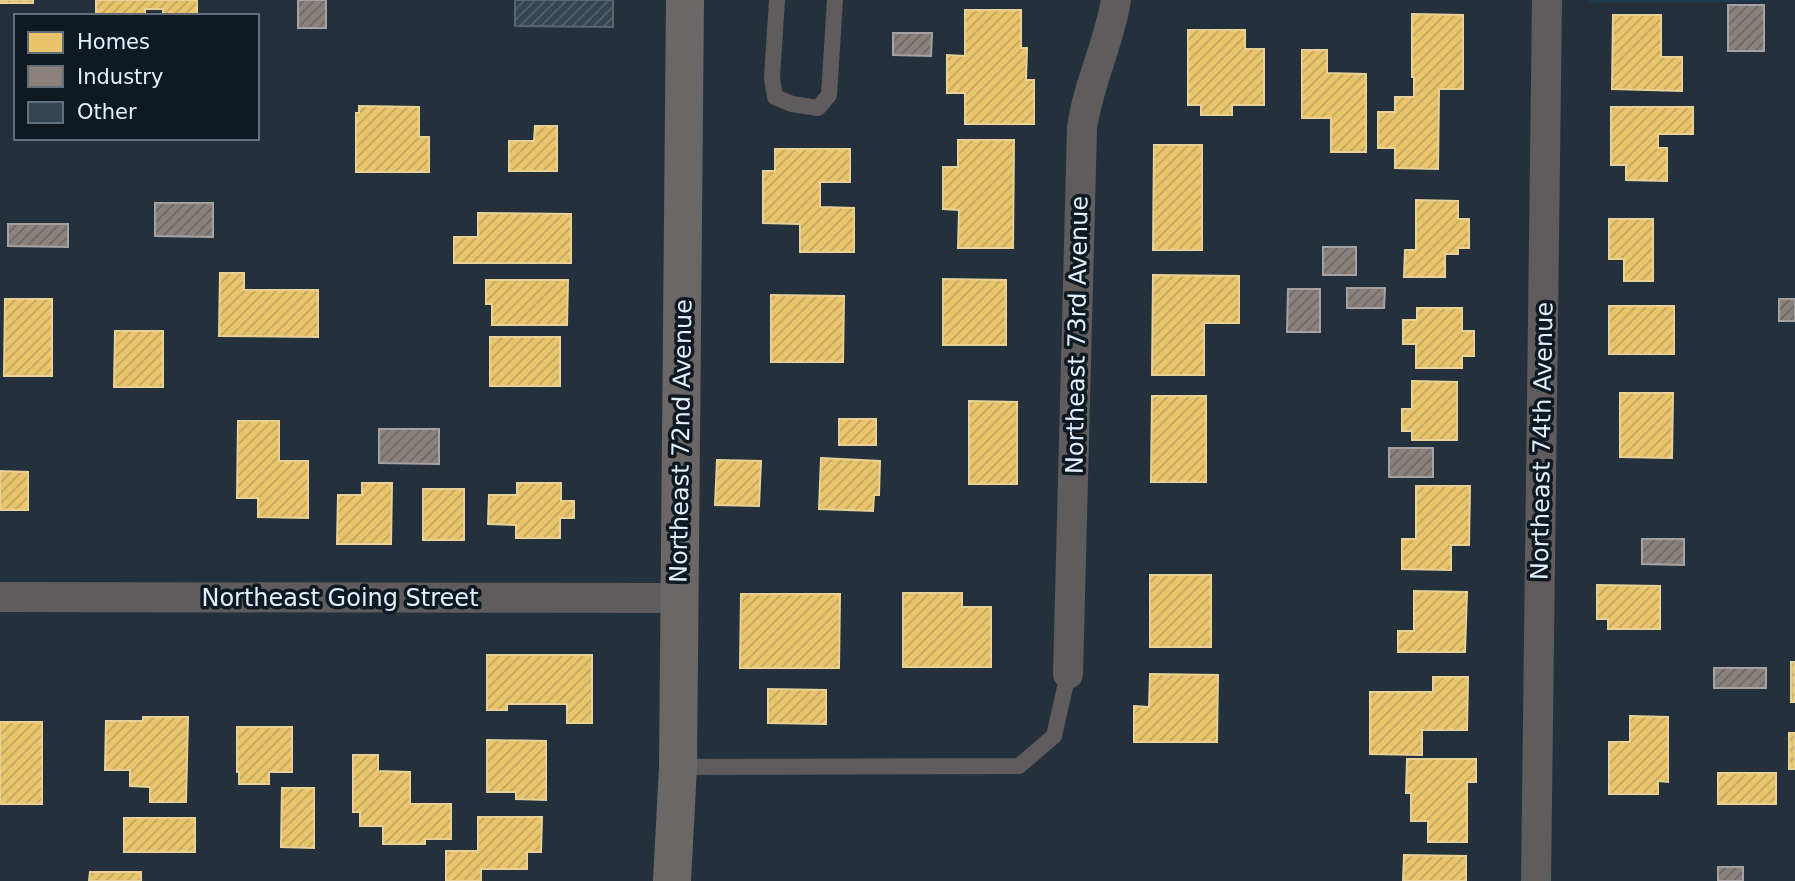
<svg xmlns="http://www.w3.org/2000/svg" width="1795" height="881" font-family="'DejaVu Sans',sans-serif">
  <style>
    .built { fill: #1d3a50 }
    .homes { fill: url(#homes-hatch); stroke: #e7d196; stroke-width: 2 }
    .industry { fill: url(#industry-hatch); stroke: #a4a2a3; stroke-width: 2 }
    .building { fill: url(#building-hatch); stroke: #5b666f; stroke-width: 2 }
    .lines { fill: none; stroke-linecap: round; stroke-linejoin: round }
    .lane { stroke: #605c5d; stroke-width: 16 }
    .street { stroke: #605c5d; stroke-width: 30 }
    .secondary { stroke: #6b6766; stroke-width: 38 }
    .labels { text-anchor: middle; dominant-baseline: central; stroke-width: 7; stroke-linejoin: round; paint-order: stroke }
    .street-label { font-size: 24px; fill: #e2f0fd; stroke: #0e1922 }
  </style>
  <defs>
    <pattern id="homes-hatch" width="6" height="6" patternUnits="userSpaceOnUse" patternTransform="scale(1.75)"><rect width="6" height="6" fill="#e9c46a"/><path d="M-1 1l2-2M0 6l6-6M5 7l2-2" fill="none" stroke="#c0a562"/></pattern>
    <pattern id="industry-hatch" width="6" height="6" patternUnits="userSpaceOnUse" patternTransform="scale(1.75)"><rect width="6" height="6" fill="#8a817c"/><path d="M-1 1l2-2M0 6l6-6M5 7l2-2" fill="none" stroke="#6e6a69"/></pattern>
    <pattern id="building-hatch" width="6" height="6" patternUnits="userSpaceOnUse" patternTransform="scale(1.75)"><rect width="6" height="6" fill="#344653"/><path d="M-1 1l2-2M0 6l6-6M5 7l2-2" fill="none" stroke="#51616d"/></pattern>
  </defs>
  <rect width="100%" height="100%" fill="#24313c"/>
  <!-- built -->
  <rect class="built" x="1589" y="0" width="173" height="2"/>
  <!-- homes -->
  <g class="homes">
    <rect x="0" y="0" width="33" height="3"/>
    <polygon points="96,0 197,0 197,16 163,16 163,9 145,9 145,16 96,16"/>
    <polygon points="965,10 1021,10 1021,48 1027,48 1026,80 1034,80 1034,124 965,124 965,93 947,93 947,55 965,56"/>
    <polygon points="1412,14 1463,15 1463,89 1439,89 1438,169 1395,168 1395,148 1378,148 1378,112 1395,112 1395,97 1414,97 1414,77 1412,77"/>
    <polygon points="1613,15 1661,15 1661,57 1682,57 1682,91 1612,89"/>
    <polygon points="1188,30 1245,30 1245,49 1264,49 1264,105 1232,105 1232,115 1201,115 1201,105 1188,105"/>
    <polygon points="1302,50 1327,50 1327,73 1366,74 1366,152 1331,152 1331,118 1302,118"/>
    <polygon points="359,106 419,107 419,137 429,137 429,172 356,172 356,113 359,113"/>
    <polygon points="1611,107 1693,107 1693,134 1658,134 1658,148 1667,148 1667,181 1626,180 1626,165 1611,165"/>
    <polygon points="535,126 557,126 557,171 509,171 509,141 534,141"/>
    <polygon points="958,140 1014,140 1013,248 958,248 959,210 943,209 943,167 958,167"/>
    <polygon points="1154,145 1202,145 1202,250 1153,250"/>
    <polygon points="775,149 850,149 850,182 820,182 820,207 854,208 854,252 800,252 800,224 763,223 763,171 775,171"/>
    <polygon points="1416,200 1458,201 1458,219 1469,219 1469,248 1458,248 1458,254 1445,254 1445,277 1404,277 1405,250 1416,250"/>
    <polygon points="478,213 571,214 571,263 454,263 454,237 478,237"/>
    <polygon points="1609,219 1653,219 1653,281 1624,281 1624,259 1609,259"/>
    <polygon points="220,273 244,273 244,290 318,290 318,337 219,336"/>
    <polygon points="1153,275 1239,276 1239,323 1204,323 1204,375 1152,375"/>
    <polygon points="943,279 1006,280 1006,345 943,345"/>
    <polygon points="486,280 568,280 567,325 492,325 492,304 486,304"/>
    <polygon points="771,295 844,296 843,362 771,362"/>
    <polygon points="5,299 52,299 52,376 4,376"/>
    <rect x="1609" y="306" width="65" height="48"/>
    <polygon points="1417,308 1462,308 1462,331 1474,331 1474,356 1462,356 1462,368 1416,368 1416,344 1403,344 1403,320 1417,320"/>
    <polygon points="115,331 163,331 163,387 114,387"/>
    <rect x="490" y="337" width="70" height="49"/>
    <polygon points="1412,381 1457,382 1457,440 1412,440 1412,431 1402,431 1402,409 1412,409"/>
    <polygon points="1620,393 1673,393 1672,458 1620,457"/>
    <polygon points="1152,396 1206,396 1206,482 1151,482"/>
    <polygon points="969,401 1017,402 1017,484 969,484"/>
    <rect x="839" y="419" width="37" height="26"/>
    <polygon points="238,421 279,421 279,461 308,461 308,518 258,517 258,498 237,498"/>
    <polygon points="821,458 880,461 879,495 874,495 873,511 819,509"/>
    <polygon points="717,460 761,461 759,506 715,505"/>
    <polygon points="0,471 28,472 28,510 0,510"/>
    <polygon points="362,483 392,483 391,544 337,544 338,495 362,495"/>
    <polygon points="517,483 561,483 561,501 574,501 574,518 560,518 560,538 516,538 516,525 488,524 489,495 517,495"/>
    <polygon points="1416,486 1470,486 1469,545 1451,545 1451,570 1402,569 1402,539 1416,539"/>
    <rect x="423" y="489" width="41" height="51"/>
    <rect x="1150" y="575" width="61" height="72"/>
    <polygon points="1597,585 1660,586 1660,629 1608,629 1608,619 1597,619"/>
    <polygon points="1414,591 1467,592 1465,652 1398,652 1398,631 1414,631"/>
    <polygon points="903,593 962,593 962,607 991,607 991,667 903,667"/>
    <polygon points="741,594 840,594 839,668 740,668"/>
    <polygon points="487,655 592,655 592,723 567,723 567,704 507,704 507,710 487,710"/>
    <rect x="1791" y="662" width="4" height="40"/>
    <polygon points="1150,674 1218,675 1217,742 1134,742 1134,706 1149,707"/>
    <polygon points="1433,677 1468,677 1467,730 1422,730 1422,755 1370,754 1370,692 1433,692"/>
    <polygon points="768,689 826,690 826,724 768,723"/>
    <polygon points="1630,716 1668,717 1668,782 1658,781 1658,794 1609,794 1609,742 1630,742"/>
    <polygon points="143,717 188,717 186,802 150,802 150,787 130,786 130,770 105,770 106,721 143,721"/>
    <rect x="0" y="722" width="42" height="82"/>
    <polygon points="237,727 292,727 292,772 269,772 269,784 239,784 239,772 237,772"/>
    <rect x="1789" y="733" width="6" height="36"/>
    <polygon points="487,740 546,741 546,800 516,799 516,792 487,792"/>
    <polygon points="353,755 378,755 378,771 410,772 410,804 451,804 451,839 425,839 425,844 383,844 383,826 360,826 360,812 353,812"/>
    <polygon points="1407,759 1476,759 1476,782 1467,782 1467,842 1428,842 1428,821 1411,821 1411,793 1406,793"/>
    <rect x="1718" y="773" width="58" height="31"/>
    <polygon points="282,788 314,788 314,848 281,847"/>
    <polygon points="478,817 542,817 541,852 527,852 527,869 481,869 481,881 446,881 446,851 478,851"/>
    <rect x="124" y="818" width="71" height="34"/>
    <polygon points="1404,855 1466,856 1466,881 1403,881"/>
    <polygon points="90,872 141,872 141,881 89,881"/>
  </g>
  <!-- industry -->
  <g class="industry">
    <rect x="298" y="0" width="28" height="28"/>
    <rect x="1728" y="5" width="36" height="46"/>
    <polygon points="893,33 932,33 931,56 893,55"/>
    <polygon points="155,203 213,203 213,237 155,236"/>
    <polygon points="8,224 68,224 68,247 8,246"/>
    <rect x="1323" y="247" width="33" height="28"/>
    <polygon points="1347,288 1385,288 1384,308 1347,308"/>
    <polygon points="1288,289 1320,289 1320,332 1287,332"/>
    <rect x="1779" y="299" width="16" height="22"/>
    <polygon points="379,429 439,429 439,464 379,463"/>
    <rect x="1389" y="448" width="44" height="29"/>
    <polygon points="1642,539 1684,539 1684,565 1642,564"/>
    <rect x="1714" y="668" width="52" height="20"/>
    <rect x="1718" y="867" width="25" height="14"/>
  </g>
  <!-- building -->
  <polygon class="building" points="515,0 613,0 613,27 515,26"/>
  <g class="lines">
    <!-- lane -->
    <g class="lane">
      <polyline points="777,0 772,78 775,97 792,104 818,108 829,95 835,0"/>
      <polyline points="678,767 1019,766 1054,736 1068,674"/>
    </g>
    <!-- street -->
    <g class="street">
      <polyline points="0,597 679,598"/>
      <path d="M1068 674 1082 128C1088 84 1109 44 1116 0"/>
      <polyline points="1536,881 1547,0"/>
    </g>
    <!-- secondary -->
    <polyline class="secondary" points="672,881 678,767 685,0"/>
  </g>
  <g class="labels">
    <!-- street labels -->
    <g class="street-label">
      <text transform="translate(1077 335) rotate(-89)">Northeast 73rd Avenue</text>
      <text transform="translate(681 441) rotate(-89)">Northeast 72nd Avenue</text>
      <text transform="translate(1542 441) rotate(-89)">Northeast 74th Avenue</text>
      <text x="340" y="598">Northeast Going Street</text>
    </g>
  </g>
  <!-- legend -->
  <rect x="14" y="14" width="245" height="126" fill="#0e1922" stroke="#636f7a" stroke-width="2"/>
  <rect x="28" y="32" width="35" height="21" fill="#e9c46a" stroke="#636f7a" stroke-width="2"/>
  <text x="77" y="49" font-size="21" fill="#e2f0fd">Homes</text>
  <rect x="28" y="66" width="35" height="21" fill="#8a817c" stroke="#636f7a" stroke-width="2"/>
  <text x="77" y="84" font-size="21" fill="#e2f0fd">Industry</text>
  <rect x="28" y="102" width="35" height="21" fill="#344653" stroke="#636f7a" stroke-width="2"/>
  <text x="77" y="119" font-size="21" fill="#e2f0fd">Other</text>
</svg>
